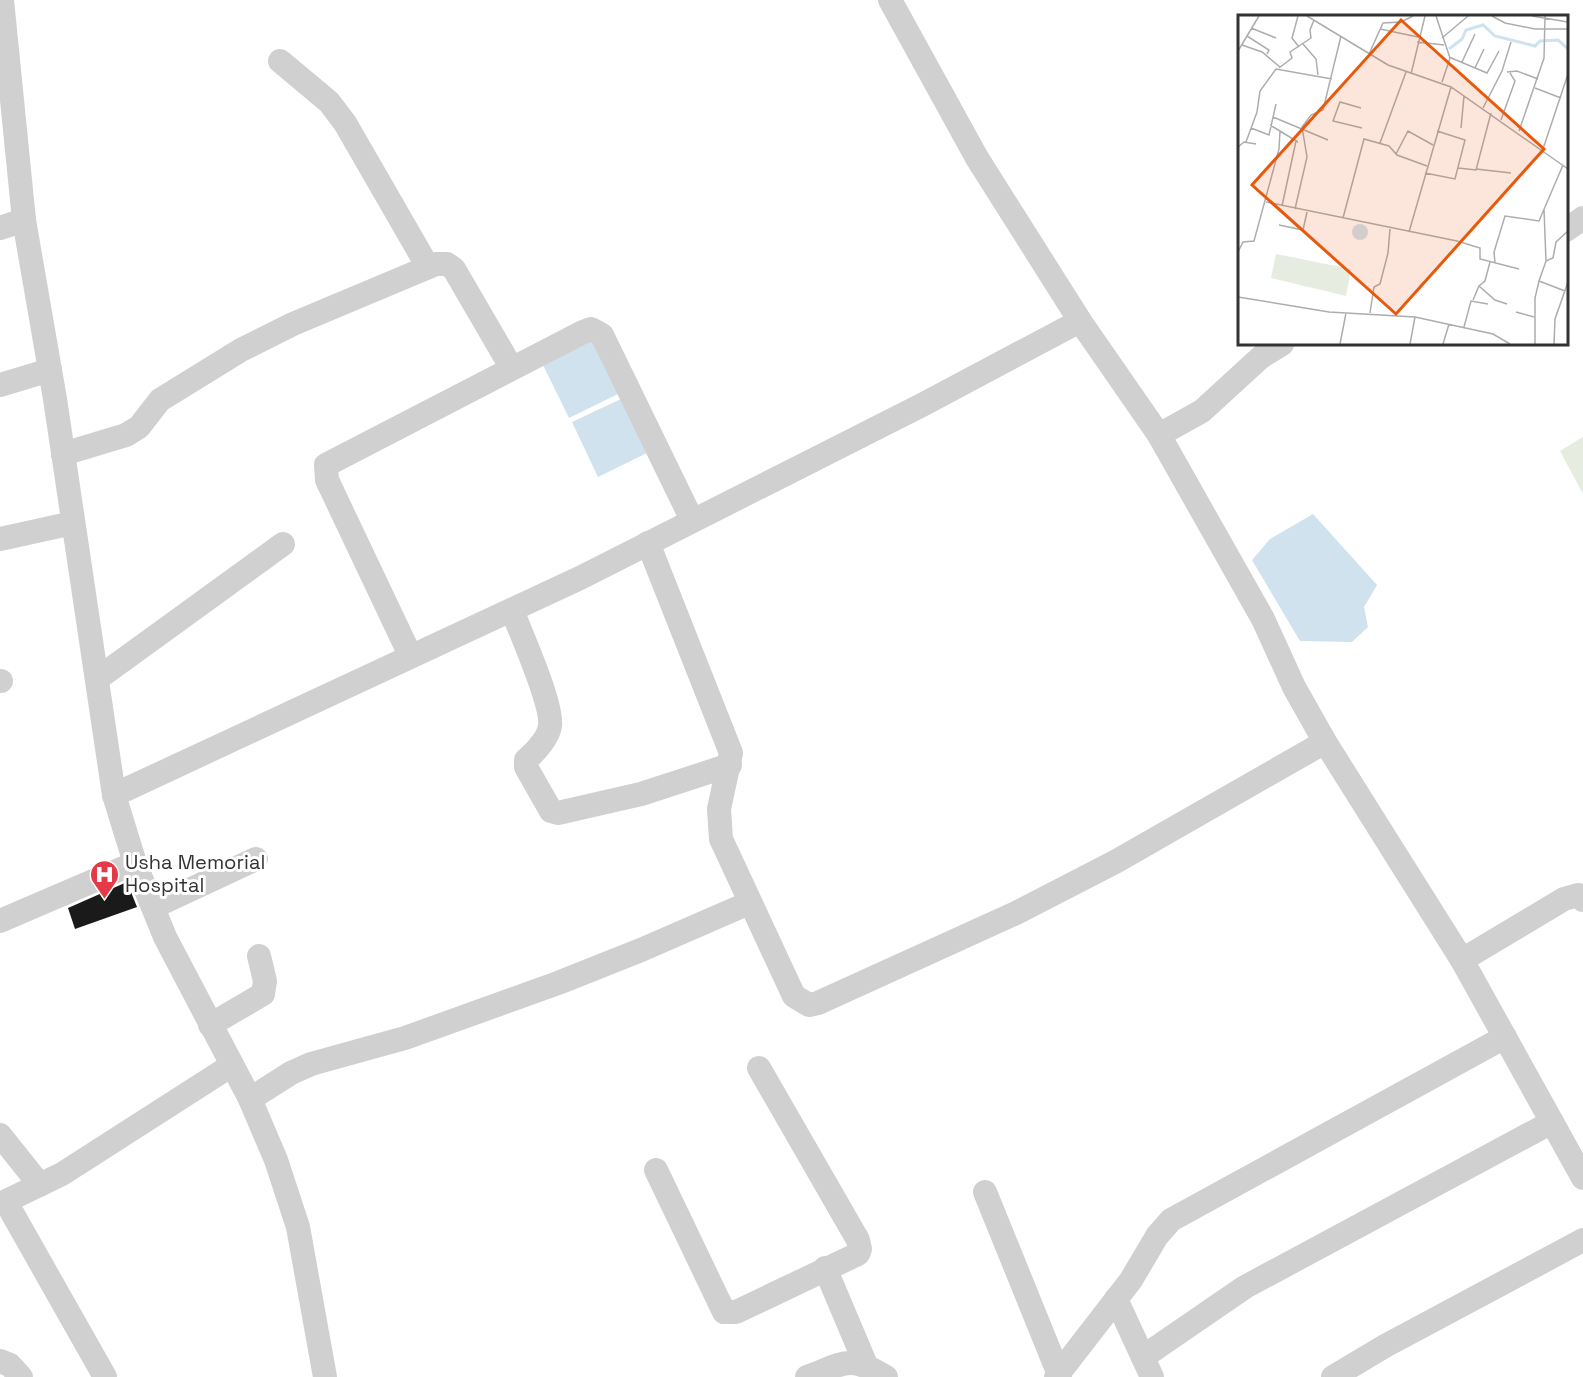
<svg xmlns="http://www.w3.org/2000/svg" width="1583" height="1377" font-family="'Space Grotesk',sans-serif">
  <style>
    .green { fill: #e6ecdf }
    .water { fill: #cfe2ee }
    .building { fill: #1a1a1a }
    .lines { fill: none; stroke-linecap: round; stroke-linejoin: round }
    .minor { stroke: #d0d0d0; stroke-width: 24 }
    .labels { text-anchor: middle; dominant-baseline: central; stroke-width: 6; stroke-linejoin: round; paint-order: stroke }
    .poi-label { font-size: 20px; fill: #333; stroke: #fff; text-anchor: start }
    .inset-river { fill: none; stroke: #cfe2ee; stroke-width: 3 }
    .inset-road { fill: none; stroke: #adadad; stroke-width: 1.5 }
    .view { fill: #e8590c; fill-opacity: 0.15; stroke: #e8590c; stroke-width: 3 }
    .inset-edge { fill: none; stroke: #333; stroke-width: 3 }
  </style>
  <rect width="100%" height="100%" fill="#fff"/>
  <!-- green -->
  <polygon class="green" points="1583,437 1583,494 1560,451"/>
  <!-- water -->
  <g class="water">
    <polygon points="593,338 620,393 569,418 542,363"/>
    <polygon points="623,398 649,452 598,477 572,422"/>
    <polygon points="1313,514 1377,585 1364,607 1368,627 1352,642 1300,641 1252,560 1270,539"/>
  </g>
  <!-- building -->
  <polygon class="building" points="127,882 137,907 75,929 68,908"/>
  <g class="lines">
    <!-- minor -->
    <g class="minor">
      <polyline points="2,0 24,220 55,399 114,795 135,863 165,937 250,1099 276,1160 298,1227 325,1377"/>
      <polyline points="890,0 977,158 1080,321 1159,435 1263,619 1294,687 1325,742 1462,960 1583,1178"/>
      <polyline points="280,61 329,102 345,123 428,267"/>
      <polyline points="0,228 24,220"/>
      <polyline points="1566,230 1583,218"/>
      <polyline points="0,385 50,370"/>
      <polyline points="1159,435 1202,411 1261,357 1282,344"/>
      <polyline points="63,454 126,435 139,427 160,400 241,350 293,324 436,264 447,264 454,269 511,367"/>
      <polyline points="0,539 73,523"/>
      <polyline points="648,543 731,753 719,809 721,839 794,996 809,1005 818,1003 1014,914 1115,862 1325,742"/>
      <path d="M512 610C521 634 553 704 550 726 548 739 536 751 526 760V767L551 811 558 813 641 794 730 765"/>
      <polyline points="410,655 327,480 326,465 583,332 591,329 602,335 692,520"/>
      <polyline points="97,679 283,544"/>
      <polyline points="0,681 1,681"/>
      <polyline points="114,795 580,578 922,405 1080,321"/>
      <polyline points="153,907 256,859"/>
      <polyline points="0,921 135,863"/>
      <polyline points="1462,960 1564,899 1578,895 1583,900"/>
      <polyline points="210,1025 263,994 265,981 259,956"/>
      <polyline points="250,1099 291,1073 311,1064 405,1038 558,983 641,950 749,903"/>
      <polyline points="0,1135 40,1185"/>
      <polyline points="656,1170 724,1312 736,1312 858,1254 860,1249 858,1240 759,1068"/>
      <polyline points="985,1192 1060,1377"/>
      <polyline points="6,1202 105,1377"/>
      <polyline points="0,1204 62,1174 232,1065"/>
      <polyline points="825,1268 866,1365"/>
      <polyline points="1116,1299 1152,1377"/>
      <polyline points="1143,1357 1245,1287 1552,1122"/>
      <polyline points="0,1361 10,1365 21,1377"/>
      <path d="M807 1377C845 1363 848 1354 886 1377"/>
      <polyline points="1056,1377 1131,1280 1157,1236 1171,1220 1505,1037"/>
      <polyline points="1333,1377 1385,1346 1583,1240"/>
    </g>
  </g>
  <!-- icons -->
  <defs>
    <symbol id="hospital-pin" viewBox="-11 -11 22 30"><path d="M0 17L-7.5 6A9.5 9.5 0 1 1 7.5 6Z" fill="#e63946" stroke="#fff"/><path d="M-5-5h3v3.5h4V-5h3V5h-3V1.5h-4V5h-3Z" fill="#fff"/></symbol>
  </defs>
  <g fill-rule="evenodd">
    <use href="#hospital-pin" x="88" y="858" width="33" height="45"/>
  </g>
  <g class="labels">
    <!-- poi labels -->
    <g class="poi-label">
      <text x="125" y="862">Usha Memorial<tspan x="125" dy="23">Hospital</tspan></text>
    </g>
  </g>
  <!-- overview -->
  <g transform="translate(1238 15)">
    <rect width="330" height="330" fill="#fff"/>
    <path d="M38 239 113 254 108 281 33 263Z" fill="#e6ecdf"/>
    <path d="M114 217a8 8 0 1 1 16 0a8 8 0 1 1-16 0Z" fill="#cfe2ee"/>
    <path class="inset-river" d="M211 34 224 24 228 15 245 10 257 21 297 31 302 26 320 25 330 34"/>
    <path class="inset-road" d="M60 1 54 23 61 32M69 1 150 50 213 72 330 154M198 1 212 43 204 67M254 1 267 8 297 14H330M294 1 330 7M13 13 38 23M142 14 180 22M9 21 31 35 29 39M204 23 230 1M179 27 206 30M65 29 78 44 80 60M4 30 24 37 42 52M0 36 21 1M131 39 145 8 163 7 175 1M211 42 249 58 261 36M224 47 237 19M41 53 54 43 52 37 73 23 72 15 76 5M237 53 246 34M269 57 279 56 300 64M173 59 187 1M297 73 323 83M123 93 102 87 95 106 124 113M245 93 264 56 273 27M35 102 90 125M263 105 277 66 272 58M32 110 60 127M13 113 31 120 38 89M223 113 226 81M281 116 306 43 307 1M8 127 19 97 22 76 38 54 94 64M142 128 168 57M0 132 6 127 18 129M305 134 330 59M158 139 170 116 195 130M220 153 238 155 253 98M238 154 273 158M187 158 217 164 227 125 199 116M28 187 219 226 242 233V244L281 254M44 191 58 126M57 194 69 142 64 112 73 100 85 95 103 21M306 194 308 246M105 203 126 124 151 131 159 140 189 151M41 210 65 215 69 197M171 217 213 72M0 237 5 227 16 226 41 134 42 116M257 248 256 237 267 201 301 206 325 150M301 266 327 276M241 271 257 285 269 289M0 282 91 297 177 302 255 319 272 329M235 285 241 271 247 266 252 247M278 297 296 302M132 298 136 272 142 269 150 238 152 214M226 312 233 286 250 289M102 329 108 298M172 329 177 302M205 329 211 309M297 329V283L301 266 308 246 315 243 318 227 330 216M316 329 317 304 330 267"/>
    <path class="view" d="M163 5 306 134 158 299 14 170Z"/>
    <rect width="330" height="330" class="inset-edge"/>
  </g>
</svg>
